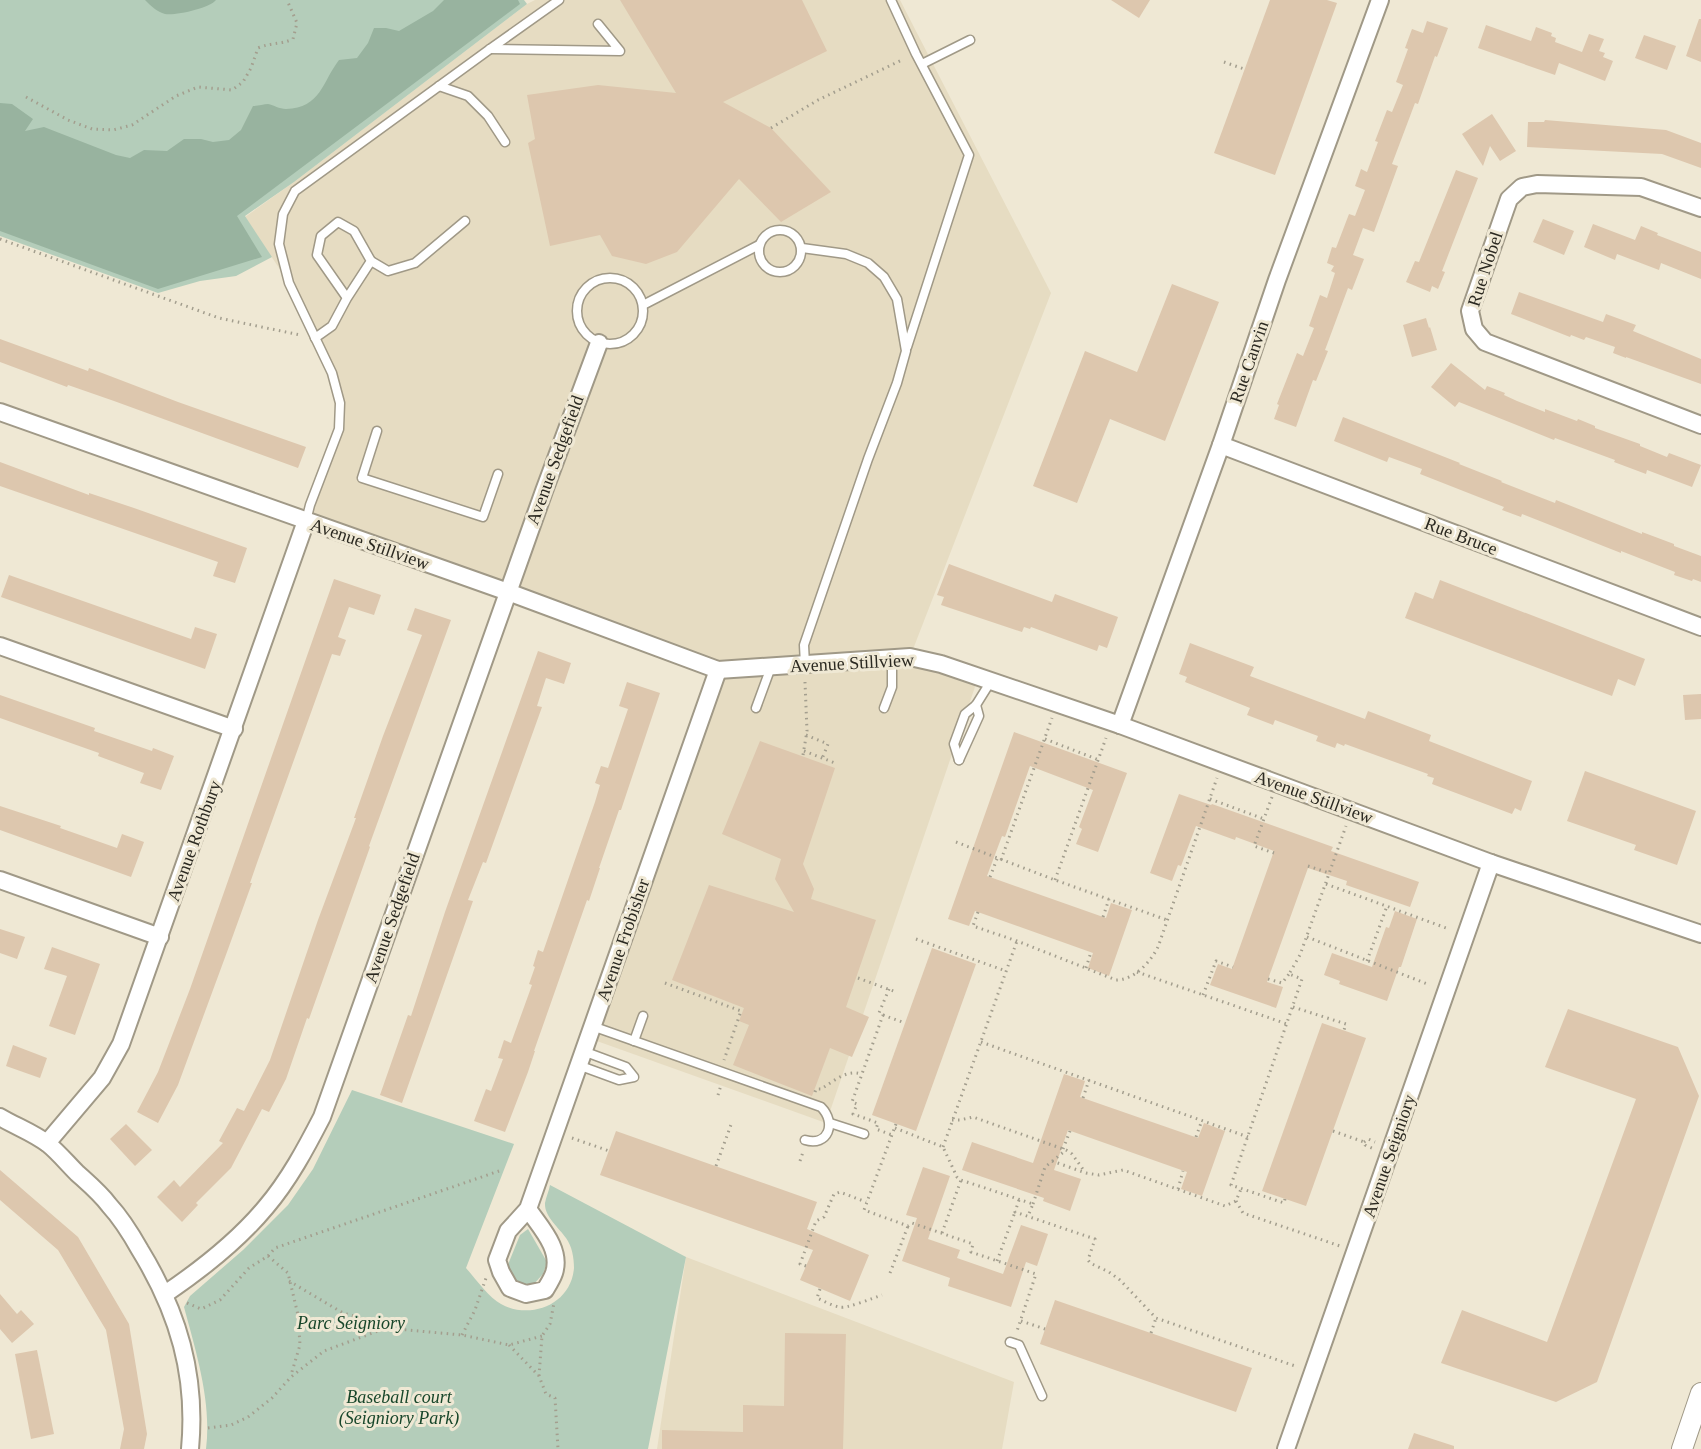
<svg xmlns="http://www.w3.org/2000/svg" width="1701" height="1449" font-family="'Times New Roman',serif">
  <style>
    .built { fill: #e6dcc2 }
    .green { fill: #b4cdba }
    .forest { fill: #98b39f }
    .building { fill: #ddc7ae }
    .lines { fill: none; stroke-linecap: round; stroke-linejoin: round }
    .service-casing { stroke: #a09987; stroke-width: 11 }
    .minor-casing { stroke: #a09987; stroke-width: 20 }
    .tertiary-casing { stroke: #a09987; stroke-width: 22 }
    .path { stroke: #a39e8e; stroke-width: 3; stroke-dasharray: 1.5 4.5; stroke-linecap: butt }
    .service { stroke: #fff; stroke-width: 8 }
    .minor { stroke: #fff; stroke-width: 16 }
    .tertiary { stroke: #fff; stroke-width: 20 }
    .labels { text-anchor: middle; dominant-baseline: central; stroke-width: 6; stroke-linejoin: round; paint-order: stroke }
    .street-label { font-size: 18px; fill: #2b2921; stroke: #efe8d4 }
    .park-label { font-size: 18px; font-style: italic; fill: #17462a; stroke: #efe8d4 }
  </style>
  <rect width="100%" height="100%" fill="#efe8d4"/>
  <!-- built -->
  <g class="built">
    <polygon points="535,0 900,0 1051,293 910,657 976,684 826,1123 594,1040 717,670 306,521 339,429 332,373 289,283 245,217 294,182 527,4"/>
    <polygon points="686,1257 1014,1382 1002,1449 657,1449"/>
  </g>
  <!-- green -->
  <g class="green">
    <polygon points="0,0 524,0 527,4 294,182 245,216 272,257 236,276 200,281 158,293 0,236"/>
    <path d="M352 1090 514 1144 466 1268C475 1278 489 1298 501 1304 530 1320 571 1305 574 1268 574 1258 572 1246 566 1238 559 1228 544 1216 545 1203 546 1197 549 1191 550 1185L686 1257 648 1449H206C212 1402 196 1352 184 1307L190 1296 243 1250 288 1205 313 1169Z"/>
    <polygon points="528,1229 547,1262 543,1274 533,1285 515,1283 507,1267 520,1235"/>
  </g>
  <!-- forest -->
  <g class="forest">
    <path d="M145 0H216C210 8 175 16 165 14 157 12 151 6 145 0Z"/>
    <path d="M444 0H518L520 4 237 216 262 257 158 289 0 231V103L12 104 33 119 25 131 44 127 116 155 130 158 144 150 167 151 184 139H201L213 142 229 140 241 130 253 106C258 106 264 104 268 104 274 105 279 109 286 109 321 108 322 82 339 60L357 58 368 43 374 28H386L399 31 433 11Z"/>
  </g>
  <!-- building -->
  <g class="building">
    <polygon points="620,0 802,0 827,51 723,102 771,128 831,192 781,222 739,179 677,252 646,264 612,256 600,235 550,246 528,143 535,139 527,95 598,85 676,93"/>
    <polygon points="1111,0 1150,0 1139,18"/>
    <polygon points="1270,0 1327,0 1337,3 1275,175 1214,153"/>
    <polygon points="1699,19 1701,19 1701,62 1686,56"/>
    <polygon points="1427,21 1448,28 1437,57 1435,56 1418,104 1415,103 1392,164 1398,166 1374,232 1363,228 1353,255 1364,259 1352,290 1348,288 1325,350 1328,351 1316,381 1313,380 1296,427 1274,419 1279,405 1277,404 1297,353 1303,356 1314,328 1309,326 1320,295 1327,298 1335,273 1331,271 1334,266 1327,263 1332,247 1336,248 1349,214 1355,216 1365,190 1355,186 1361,169 1367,172 1378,142 1375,141 1387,110 1392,112 1403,85 1396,82 1408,49 1405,48 1412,29 1423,33"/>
    <polygon points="1486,25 1531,41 1536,27 1552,33 1551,36 1556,38 1555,42 1582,52 1589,34 1604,39 1599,51 1605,53 1603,57 1613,61 1605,81 1559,63 1555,75 1478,48"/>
    <polygon points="1644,35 1676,46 1667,70 1635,58"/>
    <polygon points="1492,114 1516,151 1500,161 1490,146 1483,166 1462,134"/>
    <polygon points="1545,120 1666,130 1701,143 1701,168 1662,154 1527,147 1528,122 1544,122"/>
    <polygon points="1456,170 1478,178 1442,271 1445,272 1438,289 1432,286 1430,292 1406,282 1415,261 1419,262"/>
    <polygon points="1543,219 1574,231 1564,255 1533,242"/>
    <polygon points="1593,224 1635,240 1641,226 1658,233 1657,235 1701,252 1701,279 1661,263 1659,270 1617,254 1615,260 1584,247"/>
    <polygon points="1172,284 1219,302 1165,441 1110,419 1077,503 1033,486 1085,351 1137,372"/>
    <polygon points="1519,292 1603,322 1606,314 1636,325 1633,331 1701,359 1701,384 1626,357 1626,358 1613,353 1615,347 1586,337 1584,340 1571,335 1570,337 1511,314"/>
    <polygon points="1426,318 1429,328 1430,327 1437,350 1412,357 1403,325"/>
    <polygon points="0,339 88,371 89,368 178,402 306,447 298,468 114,401 68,385 67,387 0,362"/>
    <polygon points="1451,363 1485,390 1487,386 1505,393 1504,395 1517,401 1545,412 1545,409 1577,421 1578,419 1595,426 1595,428 1640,444 1640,446 1667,457 1669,453 1701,465 1692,487 1647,470 1646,474 1614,462 1615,460 1555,438 1554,440 1459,402 1455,407 1431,387"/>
    <polygon points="1343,417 1460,463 1459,464 1502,481 1501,482 1555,503 1556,500 1642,534 1642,532 1674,544 1674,546 1701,556 1701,582 1693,579 1692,581 1674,575 1675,572 1621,551 1621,553 1522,514 1521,517 1502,510 1504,507 1420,474 1422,469 1389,457 1387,462 1334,441"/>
    <polygon points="0,462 89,495 89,493 134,508 247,548 235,583 213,576 218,562 0,486"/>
    <polygon points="949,564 1052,602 1055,594 1118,617 1107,648 1099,645 1097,651 1031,627 1030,629 1024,627 1022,632 941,605 944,597 937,595"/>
    <polygon points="9,575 191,639 195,627 217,634 205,669 1,597"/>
    <polygon points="334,579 381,595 374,615 349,607 338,637 346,640 340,656 332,654 258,860 250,883 252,883 227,952 178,1085 158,1123 137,1112 158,1072 190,989"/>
    <polygon points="1440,580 1645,659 1635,686 1618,679 1612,696 1405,618 1415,592 1433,599"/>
    <polygon points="415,608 451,620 369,846 370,847 309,1019 307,1018 286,1079 269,1112 262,1109 231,1168 196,1203 198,1205 182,1222 157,1197 174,1180 180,1187 223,1143 219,1141 237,1108 244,1111 270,1060 318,920 356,818 354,818 383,736 422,635 407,630"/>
    <polygon points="1190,643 1254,667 1250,676 1365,719 1368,711 1431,735 1429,741 1532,781 1521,811 1515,808 1512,814 1432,784 1434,778 1427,776 1428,774 1345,744 1344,746 1337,743 1335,748 1316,741 1318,736 1275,720 1273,725 1247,715 1250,708 1185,682 1187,677 1179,674"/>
    <polygon points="538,651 571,663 564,684 546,678 537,706 542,707 486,863 483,862 468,900 473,901 402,1103 380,1095 408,1015 411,1016 445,912"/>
    <polygon points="627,682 660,693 621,810 619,810 599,868 600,868 589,901 587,900 534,1051 535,1051 528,1072 505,1132 474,1121 486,1089 491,1091 503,1059 498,1058 504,1040 511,1043 532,985 529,984 535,967 533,966 538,950 543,952 595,802 600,785 595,783 601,766 608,768 628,709 619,706"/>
    <polygon points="1701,694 1701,719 1685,720 1683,695"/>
    <polygon points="0,695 95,728 94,731 152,751 153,748 174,756 161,790 140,783 144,773 98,756 99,753 0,718"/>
    <polygon points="1014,732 1127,773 1098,852 1076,844 1082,829 1079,827 1093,790 1030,766 1005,837 1002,836 987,876 1106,918 1111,903 1132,910 1109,976 1088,968 1093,953 975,911 969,926 948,919"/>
    <polygon points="760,741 835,768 803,864 814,889 811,899 876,920 846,1007 869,1017 852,1057 830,1048 812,1096 733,1065 749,1025 739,1021 744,1008 672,980 709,885 794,912 775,879 781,859 722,834"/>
    <polygon points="1585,771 1696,811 1677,865 1634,850 1636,845 1567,821"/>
    <polygon points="1179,794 1211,805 1212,804 1333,847 1331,851 1419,882 1410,907 1346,885 1347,881 1308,868 1267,982 1283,987 1276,1008 1210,985 1218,964 1232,969 1274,851 1236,837 1235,840 1196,826 1181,866 1178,865 1172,881 1150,873"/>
    <polygon points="0,806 61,826 60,828 117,848 122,834 144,842 131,877 0,830"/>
    <polygon points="1395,911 1417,919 1401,967 1399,967 1387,1001 1339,984 1340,981 1324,975 1332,953 1372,967 1386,927 1389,928"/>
    <polygon points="0,929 25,937 17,959 0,953"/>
    <polygon points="52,947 100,964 75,1035 49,1026 67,976 44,969"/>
    <polygon points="932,948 976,964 916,1131 872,1115"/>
    <polygon points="1568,1009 1678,1047 1699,1096 1597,1382 1556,1402 1441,1363 1462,1310 1547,1342 1636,1099 1545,1067"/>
    <polygon points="1322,1023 1366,1038 1306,1206 1262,1191"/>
    <polygon points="13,1045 47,1058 40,1078 6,1066"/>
    <polygon points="1064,1074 1085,1081 1080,1097 1198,1138 1204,1123 1225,1131 1202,1196 1181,1189 1187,1172 1068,1130 1054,1170 1081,1179 1070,1211 1043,1201 1044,1198 962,1170 972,1142 1033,1163"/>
    <polygon points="126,1124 152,1150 135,1166 110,1139"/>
    <polygon points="616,1131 817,1202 807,1229 869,1255 850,1301 800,1280 813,1250 600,1175"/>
    <polygon points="923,1167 950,1176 928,1239 960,1250 957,1258 1003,1274 1021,1225 1048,1234 1037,1266 1026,1262 1011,1307 948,1286 950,1278 902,1261 917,1218 906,1215"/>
    <polygon points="0,1170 78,1237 129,1324 147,1434 144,1449 120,1449 124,1429 106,1330 58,1250 0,1200"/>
    <polygon points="0,1294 17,1314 21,1310 34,1324 12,1343 0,1329"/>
    <polygon points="1055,1300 1252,1368 1236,1412 1040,1344"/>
    <polygon points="785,1333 846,1334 843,1449 662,1449 662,1430 743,1432 743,1405 784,1406"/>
    <polygon points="37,1350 54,1434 31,1439 15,1354"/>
    <polygon points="1414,1433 1454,1446 1454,1449 1408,1449"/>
  </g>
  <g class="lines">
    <defs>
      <g id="service">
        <polyline points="891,0 916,54 969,155 907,347"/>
        <polyline points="490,49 620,51 598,24"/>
        <polyline points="922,64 970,40"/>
        <polyline points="439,86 468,96 488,116 505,142"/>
        <circle cx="780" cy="251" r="21"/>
        <polyline points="802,248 846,254 868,263 884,277 897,299 906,351 897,383 868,459 804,645 805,665"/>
        <polyline points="371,261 388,271 415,263 465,221"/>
        <circle cx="610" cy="311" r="33"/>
        <polyline points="643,305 759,245"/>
        <polyline points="315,338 332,326 347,298 371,261 354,231 338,222 321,236 317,255 347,298"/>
        <polyline points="377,431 362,478 483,517 498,474"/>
        <polyline points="306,521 310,505 339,429 340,403 332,373 289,283 279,244 283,214 295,191 490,49 559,0"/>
        <polyline points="756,708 771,667"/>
        <polyline points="884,708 892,687 892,658"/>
        <polyline points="959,760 954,744 965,714 976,705 991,681"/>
        <polyline points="959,760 979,716 976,705"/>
        <path d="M592 1026 821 1107C837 1123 828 1147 805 1140"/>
        <polyline points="634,1041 643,1016"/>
        <polyline points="578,1065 619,1080 634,1077 626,1067 583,1051"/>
        <polyline points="830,1123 864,1134"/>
        <polyline points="1010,1342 1019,1345 1042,1396"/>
      </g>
      <g id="minor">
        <polyline points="1701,208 1641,187 1537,184 1522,187 1509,199 1470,311 1474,329 1485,342 1701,425"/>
        <polyline points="0,412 508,592 718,670 910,657 941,664 1120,725 1491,863 1701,934"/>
        <polyline points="1221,445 1701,627"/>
        <polyline points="0,646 234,729"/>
        <polyline points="1120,725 1221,445 1277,280 1380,0"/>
        <polyline points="0,880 160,937"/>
        <path d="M0 1117C15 1126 34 1133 48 1144 58 1152 67 1163 77 1173 88 1183 100 1193 109 1205 121 1218 131 1234 140 1250 178 1312 197 1375 190 1449"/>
        <polyline points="47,1143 102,1078 121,1044 306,521"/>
        <path d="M528 1209C540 1227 562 1249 554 1273 552 1279 548 1285 545 1290L526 1294 510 1288 501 1272 497 1260 508 1231 528 1209 718 670"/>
        <path d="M165 1294C202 1269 237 1242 266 1207 289 1180 306 1148 322 1117L544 491 599 343"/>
        <polyline points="1286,1449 1491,863"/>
      </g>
      <polyline id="tertiary" points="1682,1449 1701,1393"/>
    </defs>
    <!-- service casing -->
    <use href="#service" class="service-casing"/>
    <!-- minor casing -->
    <use href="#minor" class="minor-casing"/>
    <!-- tertiary casing -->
    <use href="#tertiary" class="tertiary-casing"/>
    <!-- path -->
    <g class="path">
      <polyline points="1224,62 1244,69"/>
      <path d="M26 97 68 120 92 129 113 130 132 125 176 96 198 87 232 90 243 82 251 68 258 48C272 42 280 45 293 39L297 23 287 0"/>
      <polyline points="771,128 818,100 904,59"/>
      <polyline points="0,239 219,318 300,335"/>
      <polyline points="806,735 828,744 822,759"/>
      <polyline points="1045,739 1099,760"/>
      <polyline points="804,751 835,763"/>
      <polyline points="803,755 807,731 805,682"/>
      <polyline points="1272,797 1254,846 1274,853"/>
      <polyline points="1210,799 1264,819"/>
      <polyline points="956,842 1055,880 1167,920"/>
      <polyline points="1001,860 1052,718"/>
      <polyline points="1308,866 1329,873"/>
      <polyline points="990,877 997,859"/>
      <polyline points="1055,880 1106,738"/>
      <polyline points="1326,884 1449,929"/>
      <path d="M978 912 973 926 1017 941 1116 980C1135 980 1151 961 1158 947L1217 778"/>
      <polyline points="1103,917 1109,899"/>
      <polyline points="1307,937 1430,985"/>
      <polyline points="916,939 1006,971"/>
      <polyline points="1367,961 1387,906"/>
      <polyline points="1086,968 1091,952"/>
      <polyline points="1137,972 1287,1024"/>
      <polyline points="858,978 896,992"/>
      <polyline points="1268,979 1282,983 1289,974"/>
      <polyline points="665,983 741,1011 724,1060"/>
      <polyline points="889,989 879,1013 883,1015 852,1102 857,1104 853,1114 878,1123 876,1129 892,1135"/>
      <polyline points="1203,995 1216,961 1233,967"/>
      <polyline points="1293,1007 1346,1024 1344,1030"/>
      <polyline points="883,1015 905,1023"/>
      <polyline points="981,1042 1248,1137"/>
      <path d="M815 1092 816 1089H821C833 1082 846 1069 861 1074"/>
      <polyline points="718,1095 721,1085"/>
      <polyline points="1083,1098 1089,1080"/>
      <polyline points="952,1120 960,1120 973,1117 1066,1150 1072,1154 1085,1172"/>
      <polyline points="896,1124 864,1210 908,1226 912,1223 973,1244 971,1252 1036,1274 1017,1331"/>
      <polyline points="895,1128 943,1147 957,1177 961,1180 1033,1204 1028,1216"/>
      <polyline points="1333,1131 1364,1142 1365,1145 1374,1149"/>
      <polyline points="1196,1137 1202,1120"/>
      <polyline points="572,1138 609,1151"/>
      <polyline points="1364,1142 1368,1139 1375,1142"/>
      <polyline points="943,1147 1017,941"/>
      <polyline points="1063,1149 1070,1131"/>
      <polyline points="800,1161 803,1152"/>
      <polyline points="1052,1161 1086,1173 1099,1175 1123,1170 1225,1206 1236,1201 1241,1189"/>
      <polyline points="716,1166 732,1122"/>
      <polyline points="1178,1189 1183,1171"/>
      <polyline points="1285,1199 1284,1203 1231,1185 1302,979 1289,974 1300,955 1346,826"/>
      <polyline points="1019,1200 1015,1212 1095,1239 1088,1260 1090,1263 1109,1272 1120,1280 1156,1318 1298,1367"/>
      <polyline points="1236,1201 1243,1213 1340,1246"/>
      <polyline points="1033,1204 1045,1167 1066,1150"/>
      <polyline points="942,1233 961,1180"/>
      <polyline points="268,1256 288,1273 298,1315 300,1345 291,1375"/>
      <polyline points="997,1261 1015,1212"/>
      <polyline points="806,1266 800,1264 816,1221 824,1217 834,1194 840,1192 866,1202"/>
      <polyline points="890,1273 908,1226"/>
      <polyline points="289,1281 343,1313 377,1322 386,1328"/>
      <path d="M820 1289 817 1298C824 1301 832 1306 840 1307 846 1309 873 1298 882 1295"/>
      <polyline points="187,1303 201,1309 220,1300 249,1268 268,1256 275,1248 499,1171"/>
      <polyline points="1021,1321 1045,1329"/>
      <polyline points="1151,1333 1156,1318"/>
      <polyline points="462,1335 475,1310 486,1278"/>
      <polyline points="509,1345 539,1376 546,1394 555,1398 558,1449"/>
      <polyline points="539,1376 542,1336 550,1324 554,1303"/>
      <polyline points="208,1428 231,1425 248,1417 272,1398 291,1377 324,1351 386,1328 462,1335 509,1345 542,1336"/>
    </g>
    <!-- service -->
    <use href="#service" class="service"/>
    <!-- minor -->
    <use href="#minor" class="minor"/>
    <!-- tertiary -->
    <use href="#tertiary" class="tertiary"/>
  </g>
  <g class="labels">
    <!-- street labels -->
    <g class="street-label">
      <text transform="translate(1485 269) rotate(-72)">Rue Nobel</text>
      <text transform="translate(1249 362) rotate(-71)">Rue Canvin</text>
      <text transform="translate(555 460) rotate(-70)">Avenue Sedgefield</text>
      <text transform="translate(1461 536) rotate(21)">Rue Bruce</text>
      <text transform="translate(370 544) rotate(19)">Avenue Stillview</text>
      <text transform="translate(852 663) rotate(-3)">Avenue Stillview</text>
      <text transform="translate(1314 797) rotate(20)">Avenue Stillview</text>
      <text transform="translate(194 841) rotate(-70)">Avenue Rothbury</text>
      <text transform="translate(392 918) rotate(-71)">Avenue Sedgefield</text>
      <text transform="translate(623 940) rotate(-71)">Avenue Frobisher</text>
      <text transform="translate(1389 1156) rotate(-71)">Avenue Seigniory</text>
    </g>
    <!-- park labels -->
    <g class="park-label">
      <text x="351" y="1323">Parc Seigniory</text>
      <text x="399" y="1397">Baseball court<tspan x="399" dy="21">(Seigniory Park)</tspan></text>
    </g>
  </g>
</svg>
